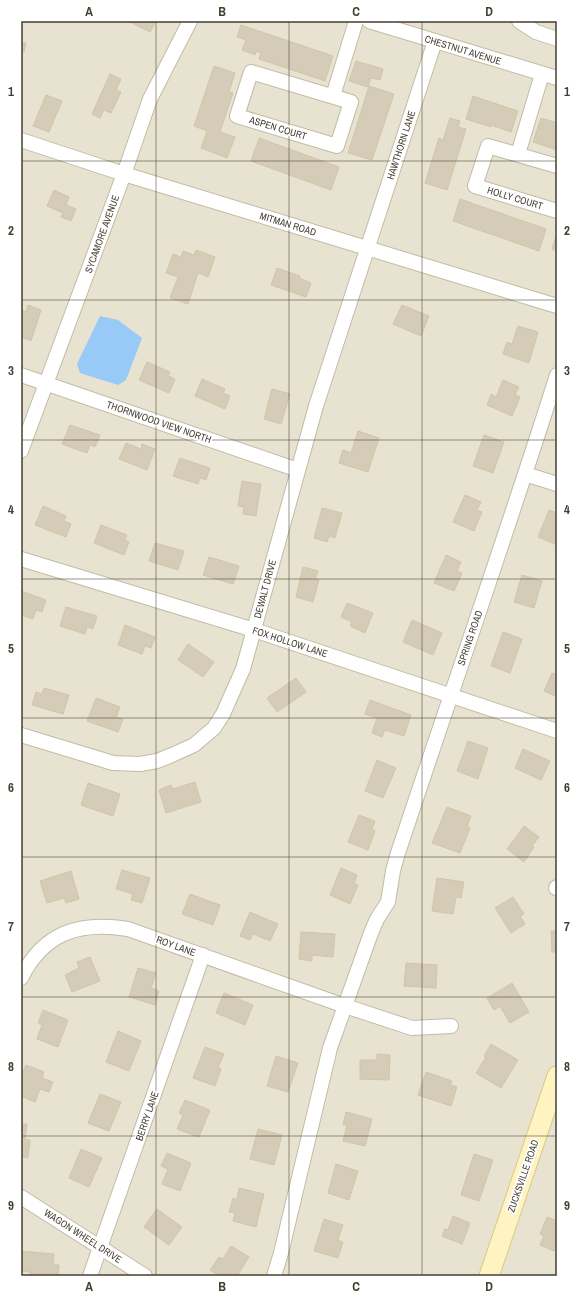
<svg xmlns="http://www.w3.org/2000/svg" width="578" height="1297" font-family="'Archivo Narrow',sans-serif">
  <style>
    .residential { fill: #e8e2d0 }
    .water { fill: #98caf7 }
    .building { fill: #d5ccb7; stroke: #d1c5aa }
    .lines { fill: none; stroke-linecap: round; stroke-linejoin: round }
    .street-casing { stroke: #c2bba7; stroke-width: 16 }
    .secondary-casing { stroke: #d8c98d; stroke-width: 21 }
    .street { stroke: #fff; stroke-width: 14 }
    .secondary { stroke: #fff4c1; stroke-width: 19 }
    .grid { fill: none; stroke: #453f32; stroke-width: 1; stroke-opacity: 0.55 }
    .labels { text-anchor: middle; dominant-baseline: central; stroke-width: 3.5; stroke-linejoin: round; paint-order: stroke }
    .street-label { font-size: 10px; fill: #453f32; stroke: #fff }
    .neatline { fill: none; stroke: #453f32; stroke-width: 1.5 }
    .grid-label { font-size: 13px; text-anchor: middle; font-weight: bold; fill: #453f32 }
  </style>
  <rect width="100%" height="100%" fill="#f3efe3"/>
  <!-- residential -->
  <rect class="residential" x="21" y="21" width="536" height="1255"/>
  <!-- water -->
  <polygon class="water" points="100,316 118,320 142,338 126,380 118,385 80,373 77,364"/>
  <!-- building -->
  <g class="building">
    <polygon points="128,21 156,21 150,32"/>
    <polygon points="241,25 333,56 325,81 259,59 261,53 256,51 255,55 242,50 246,40 237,37"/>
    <polygon points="21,42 26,43 24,52 21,51"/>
    <polygon points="356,61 383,69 380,80 371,78 368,87 349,81"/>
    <polygon points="214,66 235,73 229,92 233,93 220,132 235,137 227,158 201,148 207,131 194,126"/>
    <polygon points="110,74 121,79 116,90 121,92 111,113 104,110 100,118 92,114"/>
    <polygon points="369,86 394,94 372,160 348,153"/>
    <polygon points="46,95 62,101 49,132 33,126"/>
    <polygon points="473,96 518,111 511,132 491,125 491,127 466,119"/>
    <polygon points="450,118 460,121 458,127 466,129 447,190 425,183 439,138 443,140"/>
    <polygon points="541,118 557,123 557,150 533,142"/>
    <polygon points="259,138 339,167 331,190 251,161"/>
    <polygon points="54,190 69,197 66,205 76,209 71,221 61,217 63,213 47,206"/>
    <polygon points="460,199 546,229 539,251 453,221"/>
    <polygon points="557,233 557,251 552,249"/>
    <polygon points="196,250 215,257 208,277 198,273 188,304 170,298 178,277 166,273 173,254 181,257 183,251 194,255"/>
    <polygon points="277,268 300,276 299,278 311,283 306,297 271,285"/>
    <polygon points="28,305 41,310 31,341 21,337 21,310 26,312"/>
    <polygon points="402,305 429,316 421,336 393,324"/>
    <polygon points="518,326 538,332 529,363 503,354 507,342 512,344"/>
    <polygon points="147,362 170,372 168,376 175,379 169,393 139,380"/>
    <polygon points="202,379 225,389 223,393 230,396 225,409 195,396"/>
    <polygon points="503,380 519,387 515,395 520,397 512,416 487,405 491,394 496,397"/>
    <polygon points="272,389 290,394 281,424 264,419"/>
    <polygon points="70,425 100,435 95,447 90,445 87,453 62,444"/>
    <polygon points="358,431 379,438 368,472 339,463 343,450 351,453"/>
    <polygon points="484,435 504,442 493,473 473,466"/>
    <polygon points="126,443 141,449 142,444 155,449 147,470 119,459"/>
    <polygon points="180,458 210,468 206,480 200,478 198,484 173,476"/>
    <polygon points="242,481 261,484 256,516 243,514 244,507 238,506"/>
    <polygon points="465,495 481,502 477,510 482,512 474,531 453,522"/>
    <polygon points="43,506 66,516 64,521 71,524 66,537 35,525"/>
    <polygon points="322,508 342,513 335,538 329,536 327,542 314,538"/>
    <polygon points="549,510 557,513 557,545 538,537"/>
    <polygon points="101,525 127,535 125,540 129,542 124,555 94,543"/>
    <polygon points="155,543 184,551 178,570 149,561"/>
    <polygon points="446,555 461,562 457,571 462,573 454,591 434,583"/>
    <polygon points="209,557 239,566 233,584 203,575"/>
    <polygon points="303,567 318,571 315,579 319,580 313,602 296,597"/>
    <polygon points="522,575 542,581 534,608 514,602"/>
    <polygon points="21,591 46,600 42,612 36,610 33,619 21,615"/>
    <polygon points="347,603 373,613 365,633 350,626 352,622 341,617"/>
    <polygon points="66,607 97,616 93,629 87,627 85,634 60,626"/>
    <polygon points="412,620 442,633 433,655 403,642"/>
    <polygon points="125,625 155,637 151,648 145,646 142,654 118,645"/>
    <polygon points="503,632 522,639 510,673 491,666"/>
    <polygon points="188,644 214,662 203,677 178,660"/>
    <polygon points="552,673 557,675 557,697 544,691"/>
    <polygon points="296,678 306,692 277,712 267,698"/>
    <polygon points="44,688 69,695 63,714 32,705 36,692 42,694"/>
    <polygon points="96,698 120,707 116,717 123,719 118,732 87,721"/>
    <polygon points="370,700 411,715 404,736 385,730 382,737 372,733 377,718 365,714"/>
    <polygon points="468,741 488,748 478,779 457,771"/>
    <polygon points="523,749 550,761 541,780 515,768"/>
    <polygon points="377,760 396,768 383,798 365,791"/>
    <polygon points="195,782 201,802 166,813 159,790 171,785 173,789"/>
    <polygon points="88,783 120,794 113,816 81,805"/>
    <polygon points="447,807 471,816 467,827 470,828 460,853 432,843"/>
    <polygon points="359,815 375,821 372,829 375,831 368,850 348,842"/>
    <polygon points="524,826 539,837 532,846 534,847 524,862 507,849"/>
    <polygon points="341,868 357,875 354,883 358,885 350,904 330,895"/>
    <polygon points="122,870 150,878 142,903 131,900 133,894 116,889"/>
    <polygon points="71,871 79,899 66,903 64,898 47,903 40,881"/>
    <polygon points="437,878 464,882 461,898 456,897 453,914 432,911"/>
    <polygon points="190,894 220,905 213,925 182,914"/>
    <polygon points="513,897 524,914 520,916 525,924 511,933 495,908"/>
    <polygon points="250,912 278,924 270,941 253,934 250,940 240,936"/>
    <polygon points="551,931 557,931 557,952 552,952"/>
    <polygon points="301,932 335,934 333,957 312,955 312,961 299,959"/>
    <polygon points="90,957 100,981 72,992 65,975 79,968 77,962"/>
    <polygon points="406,963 437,965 436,988 404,986"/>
    <polygon points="138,968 156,973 151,988 159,991 155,1005 129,997"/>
    <polygon points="512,983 529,1012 510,1023 500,1006 494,1010 487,998"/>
    <polygon points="224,993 253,1005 245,1025 216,1013"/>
    <polygon points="43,1010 68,1020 58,1047 37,1039 42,1025 38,1023"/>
    <polygon points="118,1031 141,1041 129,1071 106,1062"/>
    <polygon points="491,1044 518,1060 501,1088 476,1073 486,1057 484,1056"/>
    <polygon points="205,1047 224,1054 218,1068 221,1069 215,1086 193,1078"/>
    <polygon points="377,1054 390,1055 389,1080 360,1079 360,1060 377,1060"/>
    <polygon points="276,1056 298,1063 288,1092 267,1086"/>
    <polygon points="26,1065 44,1072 42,1078 53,1082 49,1092 40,1089 35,1102 21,1096 21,1076"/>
    <polygon points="426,1072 452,1081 450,1085 457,1087 451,1106 418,1095"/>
    <polygon points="100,1094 121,1102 109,1131 88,1123"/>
    <polygon points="185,1100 210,1110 199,1137 177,1129 183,1115 179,1113"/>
    <polygon points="346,1112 372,1119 365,1146 343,1141 347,1125 343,1125"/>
    <polygon points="21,1124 27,1124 25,1139 30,1140 28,1158 21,1157"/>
    <polygon points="258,1129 282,1135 274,1165 250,1159"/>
    <polygon points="81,1149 102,1158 89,1187 69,1178"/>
    <polygon points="167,1153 191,1163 180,1191 162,1184 168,1169 161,1166"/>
    <polygon points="474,1154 493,1160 479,1201 461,1195"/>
    <polygon points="336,1164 358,1171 349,1200 328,1193"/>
    <polygon points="239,1188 264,1194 256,1227 233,1221 235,1213 229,1212 233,1198 237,1200"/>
    <polygon points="157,1209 182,1227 169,1245 144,1227"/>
    <polygon points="453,1216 470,1223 462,1244 442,1236 445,1229 448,1230"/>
    <polygon points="547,1217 557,1221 557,1243 554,1251 540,1245 544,1236 540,1234"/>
    <polygon points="324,1219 343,1225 338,1240 343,1242 338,1258 314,1251"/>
    <polygon points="231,1246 249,1257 237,1276 219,1276 210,1270 219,1257 223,1259"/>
    <polygon points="21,1251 54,1254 53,1265 59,1265 58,1276 30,1276 30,1272 21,1271"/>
  </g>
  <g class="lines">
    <defs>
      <g id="street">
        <polyline points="369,21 557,78"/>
        <polyline points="519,21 536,32 557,39"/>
        <polygon points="251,72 351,102 337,146 237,116"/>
        <polyline points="333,96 356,21"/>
        <polyline points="21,140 124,174 557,306"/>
        <polyline points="518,154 542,74"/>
        <polyline points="557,166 488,146 475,186 557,211"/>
        <polyline points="21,375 298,470"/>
        <polyline points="21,451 124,174 150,99 190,21"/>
        <polyline points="525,474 557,484"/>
        <polyline points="21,559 254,630 557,731"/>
        <polyline points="21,735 113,763 140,764 157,761 172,755 194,745 214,728 223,714 243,669 316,406 435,41"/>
        <polyline points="556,888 557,887"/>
        <path d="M21 978C44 932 80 921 128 929L345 1006 412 1028 451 1026"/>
        <polyline points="21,1197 145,1276"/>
        <polyline points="90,1276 203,955"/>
        <path d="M274 1276 281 1253 330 1048 371 933 377 919 388 902 393 871 397 856C450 696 506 536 557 375"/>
      </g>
      <polyline id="secondary" points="489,1276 557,1076"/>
    </defs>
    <!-- street casing -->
    <use href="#street" class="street-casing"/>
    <!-- secondary casing -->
    <use href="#secondary" class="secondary-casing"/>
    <!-- street -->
    <use href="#street" class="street"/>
    <!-- secondary -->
    <use href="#secondary" class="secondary"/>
  </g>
  <!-- grid -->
  <path class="grid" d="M156 21V1276M289 21V1276M422 21V1276M21 161H557M21 300H557M21 440H557M21 579H557M21 718H557M21 857H557M21 997H557M21 1136H557"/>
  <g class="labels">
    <!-- street labels -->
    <g class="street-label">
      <text transform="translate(463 50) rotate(17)">CHESTNUT AVENUE</text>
      <text transform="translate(278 128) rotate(17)">ASPEN COURT</text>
      <text transform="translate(401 145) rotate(-72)">HAWTHORN LANE</text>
      <text transform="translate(515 198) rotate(17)">HOLLY COURT</text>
      <text transform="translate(288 224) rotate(17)">MITMAN ROAD</text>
      <text transform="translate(102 234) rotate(-70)">SYCAMORE AVENUE</text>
      <text transform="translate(159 422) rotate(19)">THORNWOOD VIEW NORTH</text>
      <text transform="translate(265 589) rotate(-75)">DEWALT DRIVE</text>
      <text transform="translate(470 638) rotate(-71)">SPRING ROAD</text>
      <text transform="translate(290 642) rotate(18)">FOX HOLLOW LANE</text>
      <text transform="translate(176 946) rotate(20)">ROY LANE</text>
      <text transform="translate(147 1116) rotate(-71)">BERRY LANE</text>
      <text transform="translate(523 1176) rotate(-71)">ZUCKSVILLE ROAD</text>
      <text transform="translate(83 1236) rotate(33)">WAGON WHEEL DRIVE</text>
    </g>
  </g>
  <!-- border -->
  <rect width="578" height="1297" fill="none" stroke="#ffffff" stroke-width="44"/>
  <rect x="22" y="22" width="534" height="1253" class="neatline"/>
  <g class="grid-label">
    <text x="89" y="16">A</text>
    <text x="222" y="16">B</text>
    <text x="356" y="16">C</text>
    <text x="489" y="16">D</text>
    <text x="11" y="96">1</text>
    <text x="567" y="96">1</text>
    <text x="11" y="235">2</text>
    <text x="567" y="235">2</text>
    <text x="11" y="375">3</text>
    <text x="567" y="375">3</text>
    <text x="11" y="514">4</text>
    <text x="567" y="514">4</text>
    <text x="11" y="653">5</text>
    <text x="567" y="653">5</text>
    <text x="11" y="792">6</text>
    <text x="567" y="792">6</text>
    <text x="11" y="931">7</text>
    <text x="567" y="931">7</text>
    <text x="11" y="1071">8</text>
    <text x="567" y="1071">8</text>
    <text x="11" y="1210">9</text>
    <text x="567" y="1210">9</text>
    <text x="89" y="1291">A</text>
    <text x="222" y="1291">B</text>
    <text x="356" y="1291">C</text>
    <text x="489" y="1291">D</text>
  </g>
</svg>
